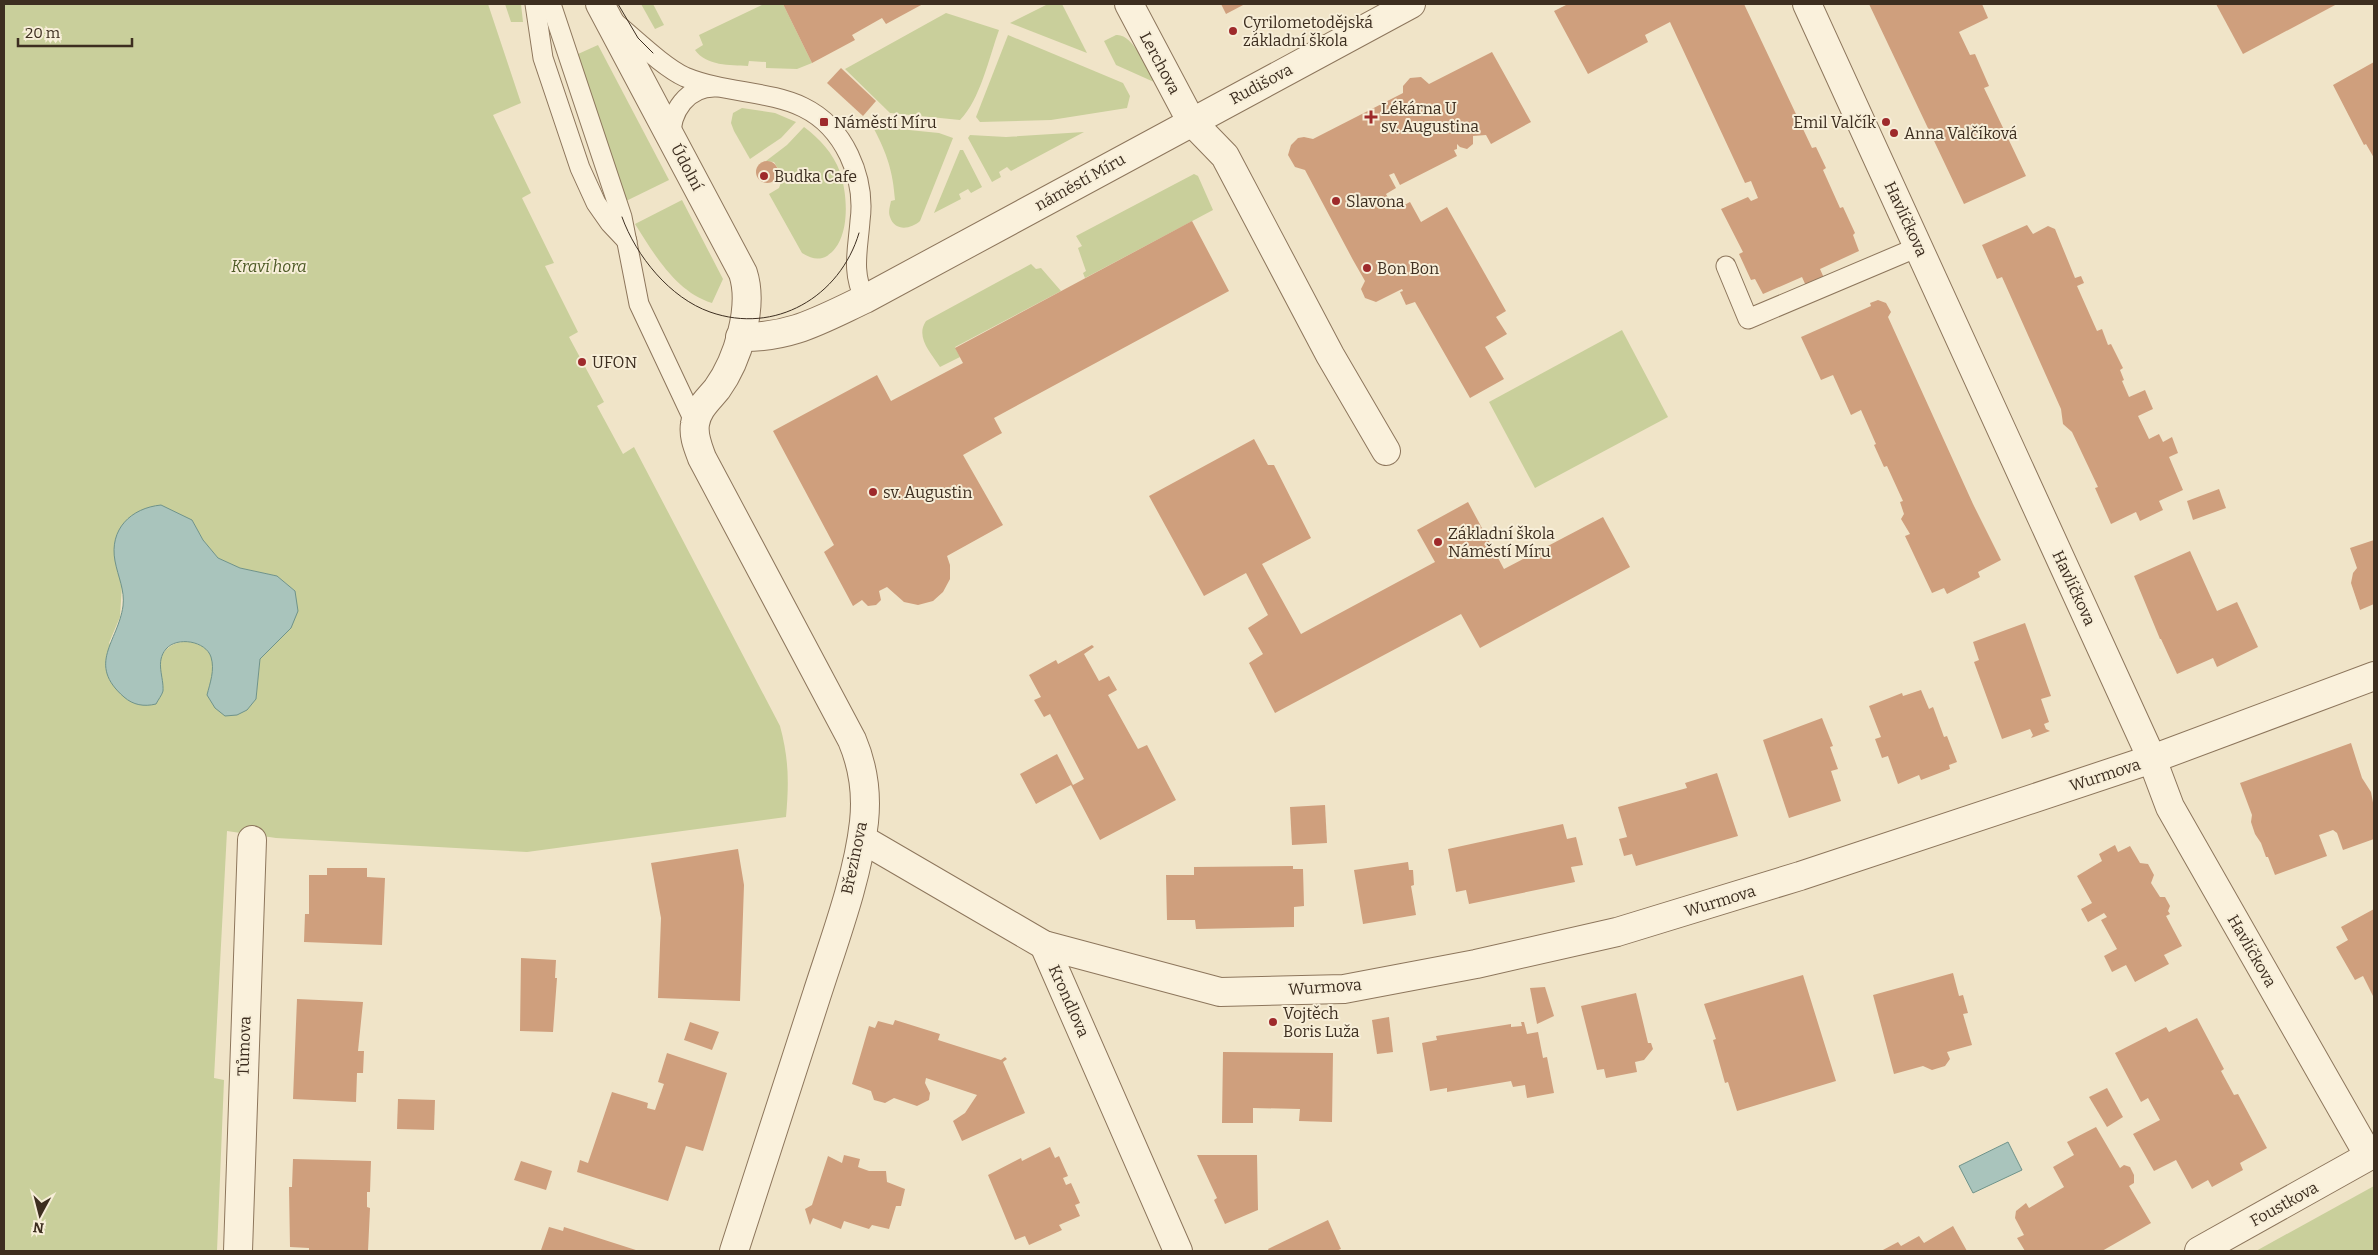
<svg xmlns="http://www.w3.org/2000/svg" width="2378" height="1255" font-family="Bitter,serif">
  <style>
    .green { fill: #c9cf9b; fill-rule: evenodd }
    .water { fill: #a9c4bc; stroke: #6f938a }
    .building { fill: #cf9f7d }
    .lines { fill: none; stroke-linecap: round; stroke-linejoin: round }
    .service-casing { stroke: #8d765c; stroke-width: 21 }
    .minor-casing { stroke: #8d765c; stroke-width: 30 }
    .tertiary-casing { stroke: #8d765c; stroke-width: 30 }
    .service { stroke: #faf1dc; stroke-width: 19 }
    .minor { stroke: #faf1dc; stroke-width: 28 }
    .tertiary { stroke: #faf1dc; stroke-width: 28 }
    .tram { stroke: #3d2e20; stroke-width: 1 }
    .poi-dot { fill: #9e2a2b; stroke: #f7eed8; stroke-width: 2 }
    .labels { text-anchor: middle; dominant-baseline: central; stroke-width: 4; stroke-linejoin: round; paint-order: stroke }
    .poi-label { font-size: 16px; fill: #3d2e20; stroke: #f7eed8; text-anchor: start }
    .street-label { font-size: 16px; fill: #3d2e20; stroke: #f7eed8 }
    .park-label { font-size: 16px; font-style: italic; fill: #4d5a26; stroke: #f7eed8 }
  </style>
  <rect width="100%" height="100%" fill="#f0e4c8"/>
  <!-- green -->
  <g class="green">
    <path d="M4 4H488L521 103 493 115 531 193 522 198 554 263 545 266 578 332 569 337 604 402 597 406 623 454 634 447 780 726C789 759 789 783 786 817L527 852 276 838 227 831 214 1078 224 1080 217 1251H4ZM192 520 203 540 218 558 240 568 277 576 295 591 291 628 260 659 256 699 207 695C209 687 213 677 214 668 215 638 168 631 160 661 158 670 162 683 163 693L109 643 120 617 122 585Z"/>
    <polygon points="505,4 521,4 523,22 511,22"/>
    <polygon points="641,4 653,4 664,25 655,29"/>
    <path d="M764 4H783L812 63 797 69 766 68V62L749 61 748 66C730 65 706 66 695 50L703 45 699 35Z"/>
    <polygon points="1048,4 1062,4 1087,53 1010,23"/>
    <path d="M946 13 999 30C989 58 980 100 960 120L890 113 845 69Z"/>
    <polygon points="1008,35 1123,83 1130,96 1127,108 1051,120 980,122 976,117"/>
    <path d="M1116 35C1133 33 1146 68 1154 82L1116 65 1104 41Z"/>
    <polygon points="598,45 669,180 626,201 578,54"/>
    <polygon points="742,108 775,113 796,122 781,138 750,159 734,131 731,123 733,113"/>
    <path d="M804 127C820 139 833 153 840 172 848 195 851 241 827 256 818 261 810 258 802 253L769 194 779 188 783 177 774 162 766 161 787 145Z"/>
    <path d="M879 127 939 133 953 138 920 221C911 229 895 232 890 217 888 212 890 206 891 201L895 200C893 171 887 154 874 129Z"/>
    <polygon points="1084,132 1011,171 1007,167 999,172 1001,177 992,182 968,138 970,135 1006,137"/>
    <polygon points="960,150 963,150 982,187 971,193 968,189 959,194 961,199 934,213"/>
    <polygon points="1194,174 1198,176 1213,210 1085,278 1083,273 1086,271 1078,248 1082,246 1076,236"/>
    <path d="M682 200 723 279 712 303C676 292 654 254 635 224Z"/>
    <path d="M1031 264 1036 269 1041 268 1061 291 955 347 960 357 940 367C931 353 915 337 926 321Z"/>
    <polygon points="1622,330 1668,417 1535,488 1489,402"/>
    <polygon points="2374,1186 2374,1251 2256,1251"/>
  </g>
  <!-- water -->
  <g class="water">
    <path d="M161 505 192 520 203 540 218 558 240 568 277 576 295 591 298 611 291 628 260 659 256 699 247 710 237 715 225 716 215 708 207 695C210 683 215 670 211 657 206 641 177 636 166 649 155 662 164 677 163 691 162 695 158 700 156 704 144 707 133 705 124 697 86 664 118 642 123 606 125 590 118 577 115 561 109 529 131 508 161 505Z"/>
    <polygon points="2008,1142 2022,1170 1973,1193 1959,1166"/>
  </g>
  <!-- building -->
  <g class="building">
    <polygon points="783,4 923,4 886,24 882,18 852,35 855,40 812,63"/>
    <polygon points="1221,4 1245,4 1226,14"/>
    <polygon points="1568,4 1744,4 1812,148 1816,147 1826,168 1823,170 1840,208 1843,207 1855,233 1853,235 1859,251 1820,269 1824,278 1806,286 1802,277 1763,294 1755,279 1751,280 1739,254 1743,252 1721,209 1748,197 1751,201 1758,198 1751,181 1745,183 1670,22 1645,35 1648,42 1588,74 1554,11"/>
    <polygon points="1869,4 1982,4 1988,18 1959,32 1970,55 1975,54 1989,86 1984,88 2026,176 1964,204"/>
    <polygon points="2216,4 2337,4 2243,54"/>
    <polygon points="1492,52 1531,122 1491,144 1486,135 1473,136 1473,144 1467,149 1460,147 1457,144 1457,149 1454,150 1457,156 1400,185 1394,173 1389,175 1396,188 1386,194 1395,210 1410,202 1421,222 1447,207 1506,311 1496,317 1507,334 1485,347 1504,379 1470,398 1415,302 1406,305 1400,292 1403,291 1402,289 1376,302 1365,298 1361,289 1365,281 1353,260 1305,170 1295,167 1288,155 1291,145 1298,138 1304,137 1313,139 1403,93 1403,86 1410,78 1421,77 1429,84"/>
    <polygon points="2374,62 2374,158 2366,144 2364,145 2333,85"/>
    <polygon points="841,68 876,101 863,116 827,83"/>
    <circle cx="767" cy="172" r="11"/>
    <polygon points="1192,221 1229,291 994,418 1002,433 963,455 1003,525 947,556 950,565 950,579 943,592 933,601 918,605 904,602 887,587 879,591 881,600 876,605 868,606 862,600 853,606 824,552 834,545 773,431 877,375 891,401 963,363 955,348"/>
    <polygon points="2027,225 2033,234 2048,226 2055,229 2075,278 2081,276 2084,283 2077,286 2097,331 2102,329 2108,345 2111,344 2123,368 2120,370 2124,380 2122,381 2129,397 2145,390 2153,409 2138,416 2149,439 2159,434 2163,442 2172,437 2178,453 2169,457 2183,490 2159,501 2163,510 2140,521 2136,512 2111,524 2095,488 2098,487 2072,432 2063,424 2061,409 2002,277 1997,279 1982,245"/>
    <polygon points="1878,300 1886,303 1891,312 1888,317 1973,504 2001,560 1978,572 1980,577 1947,594 1944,588 1932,593 1905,536 1910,534 1901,519 1904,514 1900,502 1903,501 1887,466 1884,467 1874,445 1876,444 1861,410 1851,415 1833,375 1821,380 1801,337 1871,306 1870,303"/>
    <polygon points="1254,439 1268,465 1274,465 1311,538 1262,564 1301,634 1435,562 1417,530 1468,502 1504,569 1603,517 1630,567 1480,648 1461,614 1275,713 1249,663 1263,654 1248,628 1268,615 1246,573 1204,596 1149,496"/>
    <polygon points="2219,489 2226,508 2193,520 2187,501"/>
    <polygon points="2374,540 2374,604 2360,610 2351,583 2353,573 2357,568 2350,548"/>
    <polygon points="2190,551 2217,611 2237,602 2258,647 2217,667 2213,658 2177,674 2161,639 2160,639 2134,576"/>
    <polygon points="2025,623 2051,696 2041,699 2049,722 2044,724 2046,729 2050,731 2031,738 2033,735 2030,729 2002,739 1974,662 1979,660 1973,642"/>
    <polygon points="1092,645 1094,647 1084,654 1099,681 1109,676 1117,690 1108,695 1138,749 1147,745 1176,800 1100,840 1071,785 1036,804 1020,774 1057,754 1073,785 1084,779 1050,714 1044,717 1034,700 1041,697 1029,675 1056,660 1058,664"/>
    <polygon points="1921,690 1929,709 1933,707 1944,737 1947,736 1957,762 1949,765 1950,769 1921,780 1919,775 1898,784 1888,756 1882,758 1875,739 1881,737 1869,706 1902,693 1903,696"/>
    <polygon points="1822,718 1833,746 1830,747 1838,769 1831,771 1841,801 1789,818 1763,740"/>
    <polygon points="2351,743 2362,778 2371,792 2374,808 2374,839 2343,850 2337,833 2333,830 2319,835 2327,856 2275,875 2268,857 2266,857 2261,843 2255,834 2251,822 2252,815 2240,783"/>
    <polygon points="1717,773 1738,836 1636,866 1632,854 1624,856 1619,839 1627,837 1618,807 1687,788 1685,783"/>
    <polygon points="1325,805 1327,843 1292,845 1290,807"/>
    <polygon points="1563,824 1567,839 1576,837 1583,865 1571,867 1575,882 1469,904 1466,890 1456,892 1448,849"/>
    <polygon points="2115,845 2118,852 2130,846 2140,863 2148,864 2154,875 2151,883 2160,897 2165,897 2170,906 2168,911 2170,914 2166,916 2182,946 2164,955 2169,964 2135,982 2126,965 2112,972 2104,956 2117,949 2101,920 2107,917 2104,913 2088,922 2081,909 2092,903 2077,876 2102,861 2099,854"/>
    <polygon points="738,849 744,885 740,1001 658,998 661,918 651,863"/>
    <polygon points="1408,862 1409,870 1413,870 1414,885 1411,886 1416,915 1363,924 1354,870"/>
    <polygon points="1293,866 1293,869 1303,869 1304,906 1294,907 1294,927 1196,929 1195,920 1167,920 1166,875 1194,875 1194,867"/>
    <polygon points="327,868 367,868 367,877 385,878 382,945 304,942 305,914 309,914 309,875 327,875"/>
    <polygon points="2374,909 2374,998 2363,976 2355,980 2336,947 2348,940 2341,927"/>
    <polygon points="521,958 556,960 555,978 557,978 553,1032 520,1031"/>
    <polygon points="1953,973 1959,996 1963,995 1968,1013 1963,1014 1972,1045 1947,1052 1950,1059 1945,1066 1932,1070 1923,1066 1894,1074 1873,995"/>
    <polygon points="1803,975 1836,1081 1737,1111 1728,1082 1725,1083 1713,1040 1716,1039 1704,1004"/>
    <polygon points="1545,987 1554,1016 1537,1024 1530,988"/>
    <polygon points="1636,993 1648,1043 1651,1043 1653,1049 1644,1060 1635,1062 1637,1072 1606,1078 1604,1069 1597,1070 1581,1006"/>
    <polygon points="297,999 363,1002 358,1051 364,1051 363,1073 357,1073 356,1102 293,1099"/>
    <polygon points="1389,1017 1393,1052 1377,1054 1372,1020"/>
    <polygon points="2197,1018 2224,1069 2221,1071 2234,1095 2238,1094 2267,1148 2240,1163 2243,1170 2212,1187 2208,1180 2192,1189 2176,1160 2154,1171 2133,1134 2160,1120 2148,1098 2141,1102 2115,1053 2166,1027 2169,1032"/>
    <polygon points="895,1020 940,1034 938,1040 1001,1060 1005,1057 1007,1059 1003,1062 1025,1113 962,1141 953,1121 965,1113 977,1095 926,1078 925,1083 930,1093 929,1100 917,1106 894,1098 885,1103 874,1100 871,1091 852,1084 869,1026 875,1028 878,1021 893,1025"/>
    <polygon points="690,1022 719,1032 712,1050 684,1040"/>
    <polygon points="1521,1022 1524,1022 1527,1034 1538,1032 1543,1058 1547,1057 1554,1093 1527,1098 1525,1085 1513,1087 1511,1081 1447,1092 1447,1088 1430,1091 1422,1043 1437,1040 1436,1036 1511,1024 1511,1027 1522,1026"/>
    <polygon points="1223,1052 1333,1053 1332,1122 1299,1121 1300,1109 1253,1108 1253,1123 1222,1123"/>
    <polygon points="667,1053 727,1073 703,1151 686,1146 668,1201 577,1172 580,1160 588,1163 612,1092 648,1103 647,1108 655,1110 664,1084 658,1082"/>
    <polygon points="2107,1088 2123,1117 2107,1127 2089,1097"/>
    <polygon points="398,1099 435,1100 434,1130 397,1129"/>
    <polygon points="2096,1127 2120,1168 2124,1165 2130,1167 2134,1175 2134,1183 2129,1186 2151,1223 2102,1251 2025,1251 2017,1238 2024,1235 2015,1218 2016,1211 2026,1203 2029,1208 2064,1187 2053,1167 2074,1155 2067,1142"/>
    <polygon points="1050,1147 1055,1158 1059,1156 1068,1176 1063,1178 1066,1185 1071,1183 1080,1203 1075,1205 1080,1216 1059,1225 1062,1230 1029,1245 1025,1236 1015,1240 988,1175 1021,1158 1022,1161"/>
    <polygon points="844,1155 860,1159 858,1167 869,1171 886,1171 887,1182 905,1189 901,1206 896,1206 889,1229 872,1225 869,1229 844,1221 841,1229 813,1218 810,1225 805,1209 812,1205 828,1156 842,1163"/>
    <polygon points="1197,1155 1257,1155 1258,1210 1225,1224 1214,1200 1217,1198"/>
    <polygon points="293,1159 371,1161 370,1192 367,1192 367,1207 370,1208 368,1251 309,1251 309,1248 290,1247 289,1187 292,1187"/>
    <polygon points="521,1161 552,1171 546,1190 514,1180"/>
    <polygon points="1328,1220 1341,1249 1336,1251 1269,1251 1268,1249"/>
    <polygon points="1953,1226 1967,1251 1881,1251 1898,1242 1901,1246 1919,1236 1924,1243"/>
    <polygon points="549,1227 563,1231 564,1227 639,1251 545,1251 541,1250"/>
  </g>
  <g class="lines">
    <defs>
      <g id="service">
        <polyline points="535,4 543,58 580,168 596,203 610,223 627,241"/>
        <polyline points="551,4 622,217 639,304 695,423"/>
        <path d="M613 21C633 37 663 67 685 77 746 102 814 82 849 155 859 176 863 199 860 221 858 249 851 273 865 299"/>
        <path d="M671 138C670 112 687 86 716 87"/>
        <polyline points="1726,266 1748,319 1918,247"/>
      </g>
      <g id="minor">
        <polyline points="1129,4 1191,121 1225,156 1330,355 1386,451"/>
        <polyline points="1807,4 2152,759 2170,807 2369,1156 2199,1251"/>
        <path d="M740 337C791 338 820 320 865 299L1411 4"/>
        <polyline points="862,839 1044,945 1220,992 1344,989 1476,964 1617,932 1800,876 2152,759 2374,676"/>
        <polyline points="1044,945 1178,1251"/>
        <polyline points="238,1251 252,840"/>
      </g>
      <path id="tertiary" d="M600 4 743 273C754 307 738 360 717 389 708 400 697 409 695 424 693 436 698 447 702 458L852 740C863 766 867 794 864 822 858 877 834 941 817 994 789 1080 761 1166 734 1251"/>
    </defs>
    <!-- service casing -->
    <use href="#service" class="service-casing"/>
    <!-- minor casing -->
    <use href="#minor" class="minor-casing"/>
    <!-- tertiary casing -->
    <use href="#tertiary" class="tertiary-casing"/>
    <!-- service -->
    <use href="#service" class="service"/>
    <!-- minor -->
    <use href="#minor" class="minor"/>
    <!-- tertiary -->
    <use href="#tertiary" class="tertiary"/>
    <!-- tram -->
    <g class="tram">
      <polyline points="618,4 638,38 653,53"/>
      <path d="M622 217C636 256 670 298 710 312 775 335 840 297 859 233"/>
    </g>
  </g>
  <!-- markers -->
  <g class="poi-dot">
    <circle cx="1233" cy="31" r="5"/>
    <path d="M1368.5 109.5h5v5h5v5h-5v5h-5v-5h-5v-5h5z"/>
    <rect x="819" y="117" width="10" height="10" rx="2.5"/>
    <circle cx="1886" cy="122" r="5"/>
    <circle cx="1894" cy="133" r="5"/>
    <circle cx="764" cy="176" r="5"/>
    <circle cx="1336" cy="201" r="5"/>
    <circle cx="1367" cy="268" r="5"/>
    <circle cx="582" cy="362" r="5"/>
    <circle cx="873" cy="492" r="5"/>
    <circle cx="1438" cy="542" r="5"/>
    <circle cx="1273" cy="1022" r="5"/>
  </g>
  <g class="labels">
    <!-- poi labels -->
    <g class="poi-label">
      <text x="1243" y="22">Cyrilometodějská<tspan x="1243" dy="18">základní škola</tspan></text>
      <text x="1381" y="108">Lékárna U<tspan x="1381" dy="18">sv. Augustina</tspan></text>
      <text x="834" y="122">Náměstí Míru</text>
      <text x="1876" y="122" text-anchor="end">Emil Valčík</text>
      <text x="1904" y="133">Anna Valčíková</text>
      <text x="774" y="176">Budka Cafe</text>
      <text x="1346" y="201">Slavona</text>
      <text x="1377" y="268">Bon Bon</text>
      <text x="592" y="362">UFON</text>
      <text x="883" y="492">sv. Augustin</text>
      <text x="1448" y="533">Základní škola<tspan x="1448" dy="18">Náměstí Míru</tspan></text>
      <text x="1283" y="1013">Vojtěch<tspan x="1283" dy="18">Boris Luža</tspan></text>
    </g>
    <!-- street labels -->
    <g class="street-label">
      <text transform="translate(1160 63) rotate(62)">Lerchova</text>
      <text transform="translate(1261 84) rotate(-28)">Rudišova</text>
      <text transform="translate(687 167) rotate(62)">Údolní</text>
      <text transform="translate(1080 182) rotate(-29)">náměstí Míru</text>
      <text transform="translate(1906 219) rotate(65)">Havlíčkova</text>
      <text transform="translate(2074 588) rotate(65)">Havlíčkova</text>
      <text transform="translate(2105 775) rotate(-18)">Wurmova</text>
      <text transform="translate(854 858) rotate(-78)">Březinova</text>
      <text transform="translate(1720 901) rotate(-17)">Wurmova</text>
      <text transform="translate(2252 951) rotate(60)">Havlíčkova</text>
      <text transform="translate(1325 987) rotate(-4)">Wurmova</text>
      <text transform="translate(1069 1001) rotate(66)">Krondlova</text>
      <text transform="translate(244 1046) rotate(-88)">Tůmova</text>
      <text transform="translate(2284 1204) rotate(-29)">Foustkova</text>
    </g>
    <!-- park labels -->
    <g class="park-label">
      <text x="269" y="266">Kraví hora</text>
    </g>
  </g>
  <!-- border -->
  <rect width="2378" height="1255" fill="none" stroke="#3d2e20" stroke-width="10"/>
  <!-- north arrow -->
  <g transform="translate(40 1215) rotate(187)" stroke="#f7eed8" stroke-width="4" paint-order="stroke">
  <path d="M0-4L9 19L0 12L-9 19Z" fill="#3d2e20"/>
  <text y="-8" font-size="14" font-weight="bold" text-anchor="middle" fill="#3d2e20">N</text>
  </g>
  <!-- scale -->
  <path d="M18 38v8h114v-8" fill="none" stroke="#3d2e20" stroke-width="2.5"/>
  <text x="25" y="38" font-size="15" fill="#3d2e20" stroke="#f7eed8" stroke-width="4" paint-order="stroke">20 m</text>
</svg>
